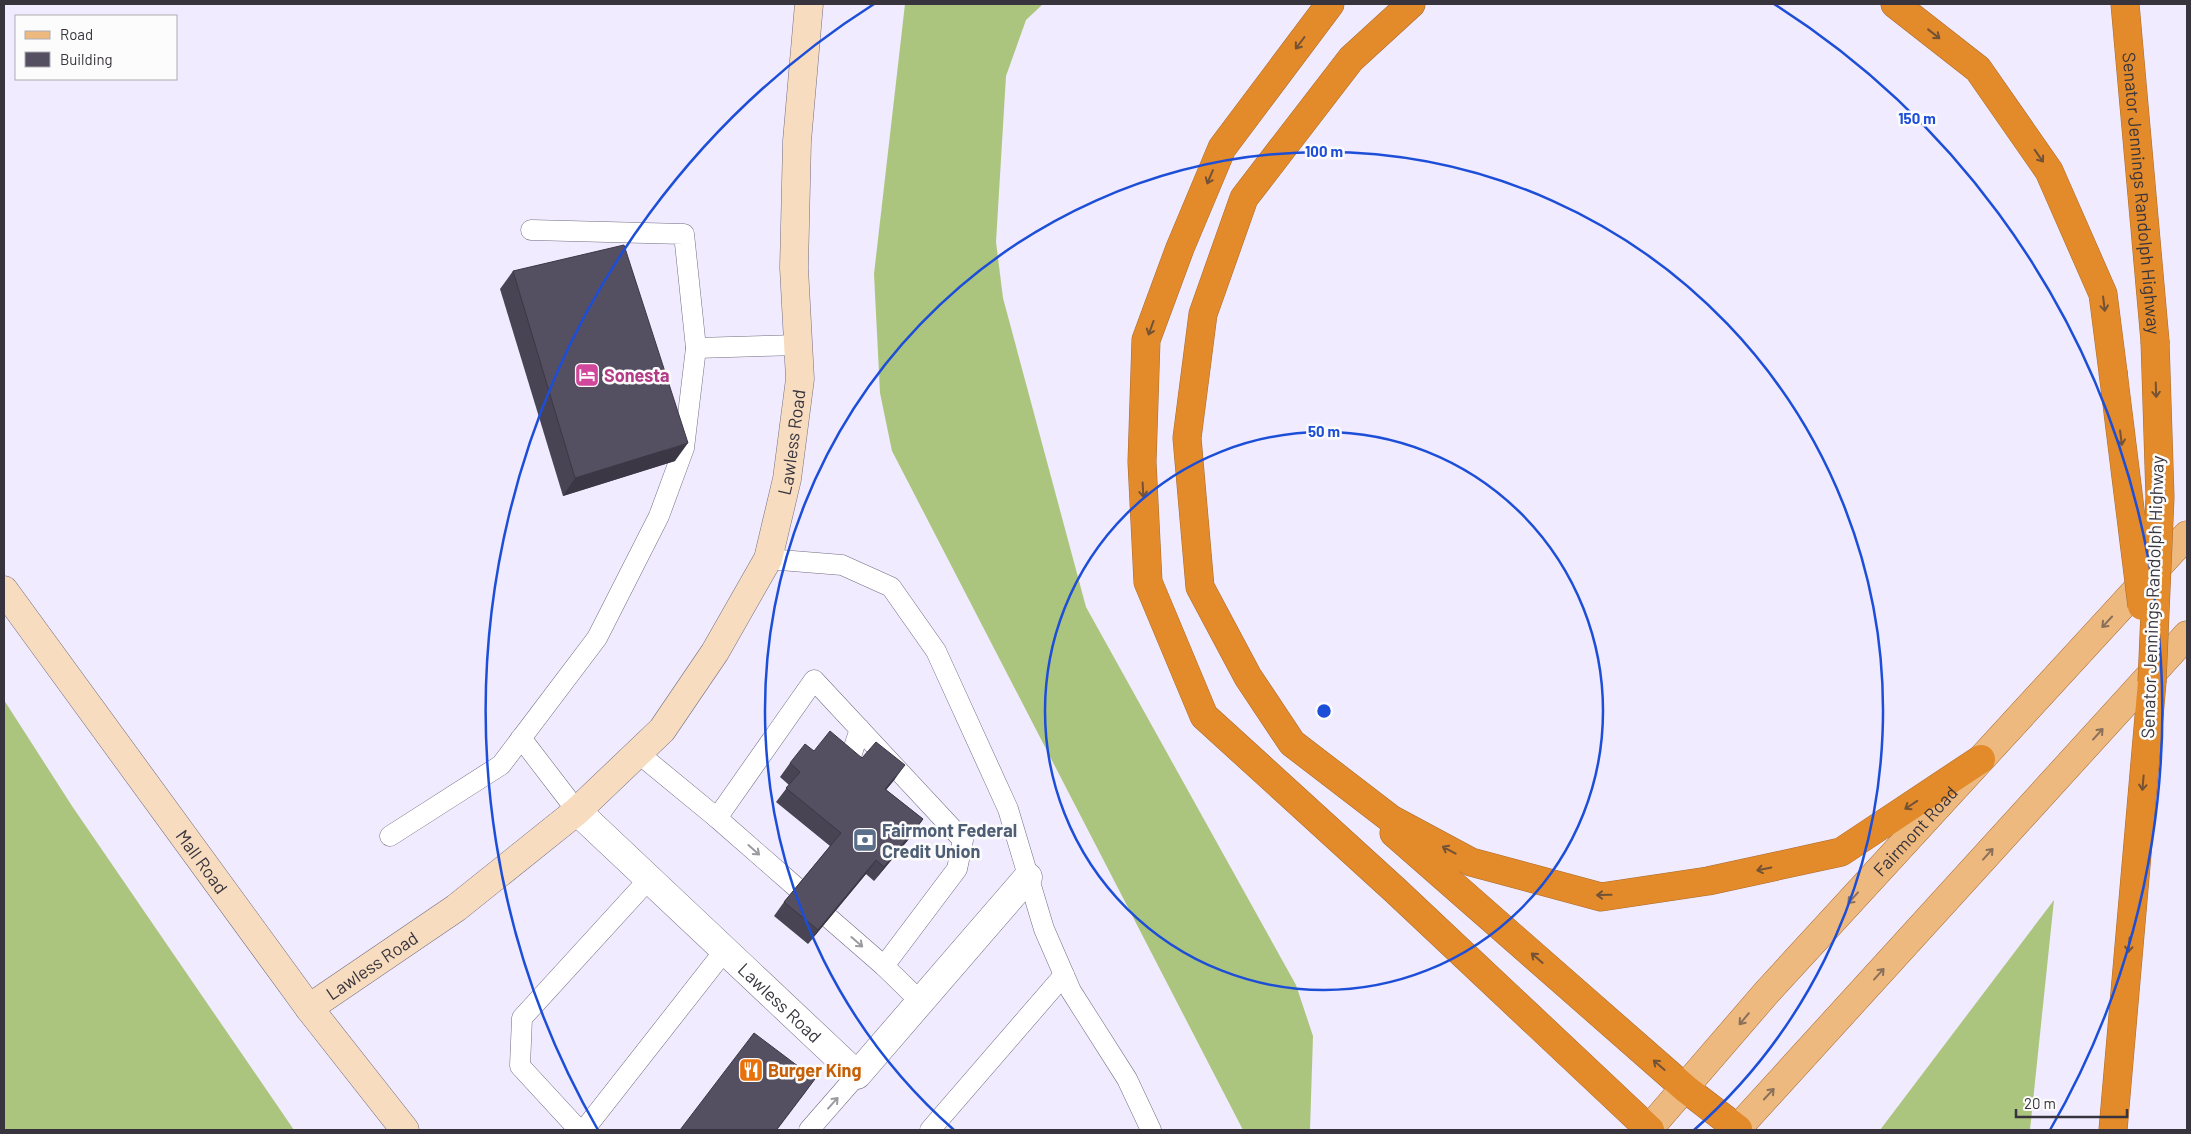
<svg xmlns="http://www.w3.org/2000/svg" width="2191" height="1134" font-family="Barlow,sans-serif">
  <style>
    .forest { fill: #acc57e }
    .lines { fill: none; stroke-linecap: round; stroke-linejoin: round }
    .lane-casing { stroke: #736d81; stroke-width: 21 }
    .street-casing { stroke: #736d81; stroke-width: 29 }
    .secondary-casing { stroke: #736d81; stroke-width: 29 }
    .primary-casing { stroke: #a76c31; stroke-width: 29 }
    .highway-casing { stroke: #a76c31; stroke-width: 29 }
    .lane { stroke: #fff; stroke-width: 20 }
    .street { stroke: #fff; stroke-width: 28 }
    .secondary { stroke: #f7dcbf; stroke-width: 28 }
    .primary { stroke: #eeb97f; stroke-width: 28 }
    .highway { stroke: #e38a2a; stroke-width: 28 }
    .highway-bridge-casing { stroke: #a76c31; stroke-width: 29; stroke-linecap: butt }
    .highway-bridge { stroke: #e38a2a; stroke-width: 28 }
    .wall { fill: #494454 }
    .shaded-wall { fill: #3c3745 }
    .building { fill: #554f62; stroke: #3c3745 }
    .oneway { stroke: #735236 }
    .oneway2 { stroke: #89705b }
    .oneway3 { stroke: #9b9a9e }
    .ring { fill: none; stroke: #1d4ed8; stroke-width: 2.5 }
    .labels { text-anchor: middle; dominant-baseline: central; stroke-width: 5; stroke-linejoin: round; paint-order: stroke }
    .street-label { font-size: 18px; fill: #37343d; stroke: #fcfcfc }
    .hotel-label { font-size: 18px; font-weight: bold; fill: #b23c85; stroke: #fcfcfc; text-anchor: start }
    .service-label { font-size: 18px; font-weight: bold; fill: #4e5e75; stroke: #fcfcfc; text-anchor: start }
    .food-label { font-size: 18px; font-weight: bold; fill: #c56008; stroke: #fcfcfc; text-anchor: start }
    .centre { fill: #1d4ed8; stroke: #fcfcfc; stroke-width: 2.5 }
    .ring-label { font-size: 15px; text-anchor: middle; font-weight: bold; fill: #1d4ed8; stroke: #fcfcfc; stroke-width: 5; stroke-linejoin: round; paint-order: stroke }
  </style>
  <rect width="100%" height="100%" fill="#f0ebfe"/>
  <!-- forest -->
  <g class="forest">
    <polygon points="905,4 1043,4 1026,20 1006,76 996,242 1003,298 1086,607 1296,985 1313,1036 1310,1130 1243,1130 892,451 880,393 874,274"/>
    <polygon points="4,700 72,806 294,1130 4,1130"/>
    <polygon points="2054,900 2030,1130 1880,1130"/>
  </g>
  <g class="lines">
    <defs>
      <g id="lane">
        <polyline points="531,230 684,234 696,348 799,345"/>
        <polyline points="768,559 842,565 891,587 936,651 1008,809 1044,929 1071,991 1127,1079 1151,1130"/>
        <polyline points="521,738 577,811"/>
        <polyline points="638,753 717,818 814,680 963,840 957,869 884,966 921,1002"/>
        <polyline points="856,768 849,762 860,729"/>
        <polyline points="717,818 797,888"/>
        <polyline points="390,836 501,765 597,638 659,516 684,448 696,348"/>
        <polyline points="830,919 884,966"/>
        <polyline points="579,1130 520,1066 522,1018 649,879"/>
        <polyline points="584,1130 725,950"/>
        <polyline points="809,1130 857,1075"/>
        <polyline points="930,1130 1064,975"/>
      </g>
      <g id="street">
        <path id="s1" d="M577 811 857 1075 1028 877"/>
      </g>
      <g id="secondary">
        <path id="s2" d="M4 590 309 1008 405 1130"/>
        <path id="s3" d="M309 1008 456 908 577 811 662 730 715 652 768 559 787 479 800 379 794 268 797 141 809 4"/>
      </g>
      <g id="primary">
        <path id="s4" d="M1648 1130 1767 992 2187 535"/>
        <polyline points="1736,1130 2187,635"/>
      </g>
      <g id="highway">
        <polyline points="1330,4 1222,148 1180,248 1146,340 1142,462 1148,582 1204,716 1396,891 1650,1130"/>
        <polyline points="1411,4 1351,59 1244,198 1203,314 1187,438 1200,587 1248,677 1292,743 1391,819 1471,862 1601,897 1708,881 1841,852 1981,759"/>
        <polyline points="1895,4 1978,69 2049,171 2103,294 2113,372"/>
        <path id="s5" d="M2125 4 2155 341"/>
        <polyline points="1394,833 1686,1089 1738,1129"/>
        <polyline points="2113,1130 2152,682"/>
      </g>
    </defs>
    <!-- lane casing -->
    <use href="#lane" class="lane-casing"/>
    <!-- street casing -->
    <use href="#street" class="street-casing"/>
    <!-- secondary casing -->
    <use href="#secondary" class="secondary-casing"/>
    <!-- primary casing -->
    <use href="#primary" class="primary-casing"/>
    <!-- highway casing -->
    <use href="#highway" class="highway-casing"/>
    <!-- lane -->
    <use href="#lane" class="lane"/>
    <!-- street -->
    <use href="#street" class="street"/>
    <!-- secondary -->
    <use href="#secondary" class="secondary"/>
    <!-- primary -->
    <use href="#primary" class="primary"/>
    <!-- highway -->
    <use href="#highway" class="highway"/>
    <defs>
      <g id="highway-bridge">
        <polyline points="2113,372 2142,606"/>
        <polyline points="2152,682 2160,497 2155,341"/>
      </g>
    </defs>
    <!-- highway-bridge casing -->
    <use href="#highway-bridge" class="highway-bridge-casing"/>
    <!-- highway-bridge -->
    <use href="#highway-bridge" class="highway-bridge"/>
  </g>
  <!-- wall -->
  <g class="wall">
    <polygon points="513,271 675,461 563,496 500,289"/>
    <polygon points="814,751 862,758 895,779 886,790 923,819 913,834 874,881 866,874 808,944 774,916 784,902 830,846 776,802 789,785 780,777 790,763"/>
  </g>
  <!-- shaded-wall -->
  <g class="shaded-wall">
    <polygon points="688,443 675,461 563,496 575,478"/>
    <polygon points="905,765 895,779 875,803 885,789"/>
    <polygon points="923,819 913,834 874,881 884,867"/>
    <polygon points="876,860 866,874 808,944 818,930"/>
    <polygon points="815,1079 805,1093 777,1130 776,1130"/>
  </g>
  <!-- building -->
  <g class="building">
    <polygon points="624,245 688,443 575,478 513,271"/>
    <polygon points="830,731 862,758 876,742 905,765 885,789 923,819 884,867 876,860 818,930 784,902 841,833 786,788 800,772 790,763 805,744 814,751"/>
    <polygon points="754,1033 815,1079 776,1130 680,1130"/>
  </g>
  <!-- one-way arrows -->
  <defs><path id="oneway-shaft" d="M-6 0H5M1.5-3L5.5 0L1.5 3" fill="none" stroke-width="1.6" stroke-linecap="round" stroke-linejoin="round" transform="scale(1.25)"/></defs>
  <g class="oneway">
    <use href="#oneway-shaft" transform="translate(1934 34) rotate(38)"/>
    <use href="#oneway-shaft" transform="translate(1300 43) rotate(127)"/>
    <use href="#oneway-shaft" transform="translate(2039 156) rotate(55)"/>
    <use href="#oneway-shaft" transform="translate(1210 177) rotate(113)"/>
    <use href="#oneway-shaft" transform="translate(2104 304) rotate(83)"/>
    <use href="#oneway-shaft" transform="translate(1151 328) rotate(110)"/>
    <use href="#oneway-shaft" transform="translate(2156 390) rotate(88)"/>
    <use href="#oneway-shaft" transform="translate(2121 438) rotate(83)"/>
    <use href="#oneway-shaft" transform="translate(1143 490) rotate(87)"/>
    <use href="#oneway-shaft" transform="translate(2143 783) rotate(95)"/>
    <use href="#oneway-shaft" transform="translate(1911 805) rotate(146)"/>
    <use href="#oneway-shaft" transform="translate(1449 850) rotate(-152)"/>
    <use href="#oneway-shaft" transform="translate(1764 869) rotate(168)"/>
    <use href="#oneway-shaft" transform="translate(1604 895) rotate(179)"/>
    <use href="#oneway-shaft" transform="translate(2129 945) rotate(95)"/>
    <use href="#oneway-shaft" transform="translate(1537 958) rotate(-139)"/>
    <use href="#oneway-shaft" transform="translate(1659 1065) rotate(-139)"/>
  </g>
  <g class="oneway2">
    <use href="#oneway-shaft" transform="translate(2107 622) rotate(133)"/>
    <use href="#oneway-shaft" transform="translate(2098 734) rotate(-48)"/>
    <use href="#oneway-shaft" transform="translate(1988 854) rotate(-48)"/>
    <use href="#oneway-shaft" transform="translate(1853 898) rotate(132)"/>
    <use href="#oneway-shaft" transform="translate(1879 974) rotate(-48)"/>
    <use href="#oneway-shaft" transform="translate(1744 1019) rotate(130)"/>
    <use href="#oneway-shaft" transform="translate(1769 1094) rotate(-47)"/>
  </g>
  <g class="oneway3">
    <use href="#oneway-shaft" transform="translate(754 850) rotate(42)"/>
    <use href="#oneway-shaft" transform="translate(857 942) rotate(41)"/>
    <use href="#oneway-shaft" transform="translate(833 1103) rotate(-48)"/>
  </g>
  <!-- distance rings -->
  <g class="ring">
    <circle cx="1324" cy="711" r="279"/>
    <path d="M954 1130A559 559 0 1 1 1694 1130"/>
    <path d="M598 1130A838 838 0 0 1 874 4M1774 4A838 838 0 0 1 2050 1130"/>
  </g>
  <!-- icons -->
  <defs>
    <symbol id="hotel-square" viewBox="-11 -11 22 22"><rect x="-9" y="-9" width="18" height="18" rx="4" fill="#d1479c" stroke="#fcfcfc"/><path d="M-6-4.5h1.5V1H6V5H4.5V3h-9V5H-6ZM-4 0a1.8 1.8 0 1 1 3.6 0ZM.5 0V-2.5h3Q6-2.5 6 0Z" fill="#fff"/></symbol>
    <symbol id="bank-square" viewBox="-11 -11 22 22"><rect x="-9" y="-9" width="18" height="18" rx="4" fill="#5c6f8a" stroke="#fcfcfc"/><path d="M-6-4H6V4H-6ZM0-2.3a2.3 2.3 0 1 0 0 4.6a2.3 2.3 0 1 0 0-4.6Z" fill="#fff"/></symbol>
    <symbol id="restaurant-square" viewBox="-11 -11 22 22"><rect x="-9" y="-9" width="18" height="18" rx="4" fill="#e8710a" stroke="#fcfcfc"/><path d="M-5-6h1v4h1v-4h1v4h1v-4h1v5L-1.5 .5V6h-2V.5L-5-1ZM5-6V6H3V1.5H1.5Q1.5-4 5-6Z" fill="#fff"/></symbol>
  </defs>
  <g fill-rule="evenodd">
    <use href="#hotel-square" x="573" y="361" width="28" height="28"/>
    <use href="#bank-square" x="851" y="826" width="28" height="28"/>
    <use href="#restaurant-square" x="737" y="1056" width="28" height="28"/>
  </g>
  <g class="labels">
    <!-- street labels -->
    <g class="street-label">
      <text stroke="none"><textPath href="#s5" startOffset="190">Senator Jennings Randolph Highway</textPath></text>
      <text stroke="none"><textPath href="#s3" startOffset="771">Lawless Road</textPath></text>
      <text transform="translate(2152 597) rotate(-88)">Senator Jennings Randolph Highway</text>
      <text stroke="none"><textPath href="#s4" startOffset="401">Fairmont Road</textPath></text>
      <text stroke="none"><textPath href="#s2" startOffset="336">Mall Road</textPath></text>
      <text stroke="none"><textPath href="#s3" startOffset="76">Lawless Road</textPath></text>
      <text stroke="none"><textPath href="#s1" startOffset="279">Lawless Road</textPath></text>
    </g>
    <!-- hotel labels -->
    <g class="hotel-label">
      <text x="604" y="375">Sonesta</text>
    </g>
    <!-- service labels -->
    <g class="service-label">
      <text x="882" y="830">Fairmont Federal<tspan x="882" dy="21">Credit Union</tspan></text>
    </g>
    <!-- food labels -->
    <g class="food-label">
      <text x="768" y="1070">Burger King</text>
    </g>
  </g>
  <circle cx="1324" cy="711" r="8" class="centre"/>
  <g class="ring-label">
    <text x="1917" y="124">150 m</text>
    <text x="1324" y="157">100 m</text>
    <text x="1324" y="437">50 m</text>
  </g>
  <!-- border -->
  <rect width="2191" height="1134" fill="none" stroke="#37343d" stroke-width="10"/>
  <!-- legend -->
  <rect x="15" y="15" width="162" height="65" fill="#fcfcfc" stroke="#adacb0"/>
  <rect x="25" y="31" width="25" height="8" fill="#eeb97f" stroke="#adacb0"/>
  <text x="60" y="40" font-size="15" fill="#37343d">Road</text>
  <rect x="25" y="52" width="25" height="15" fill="#554f62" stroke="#adacb0"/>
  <text x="60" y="65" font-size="15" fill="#37343d">Building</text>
  <!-- scale -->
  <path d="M2016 1109v8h111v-8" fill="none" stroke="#37343d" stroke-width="2.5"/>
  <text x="2024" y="1109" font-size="15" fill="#37343d" stroke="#fcfcfc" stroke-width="4" paint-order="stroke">20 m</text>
</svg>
